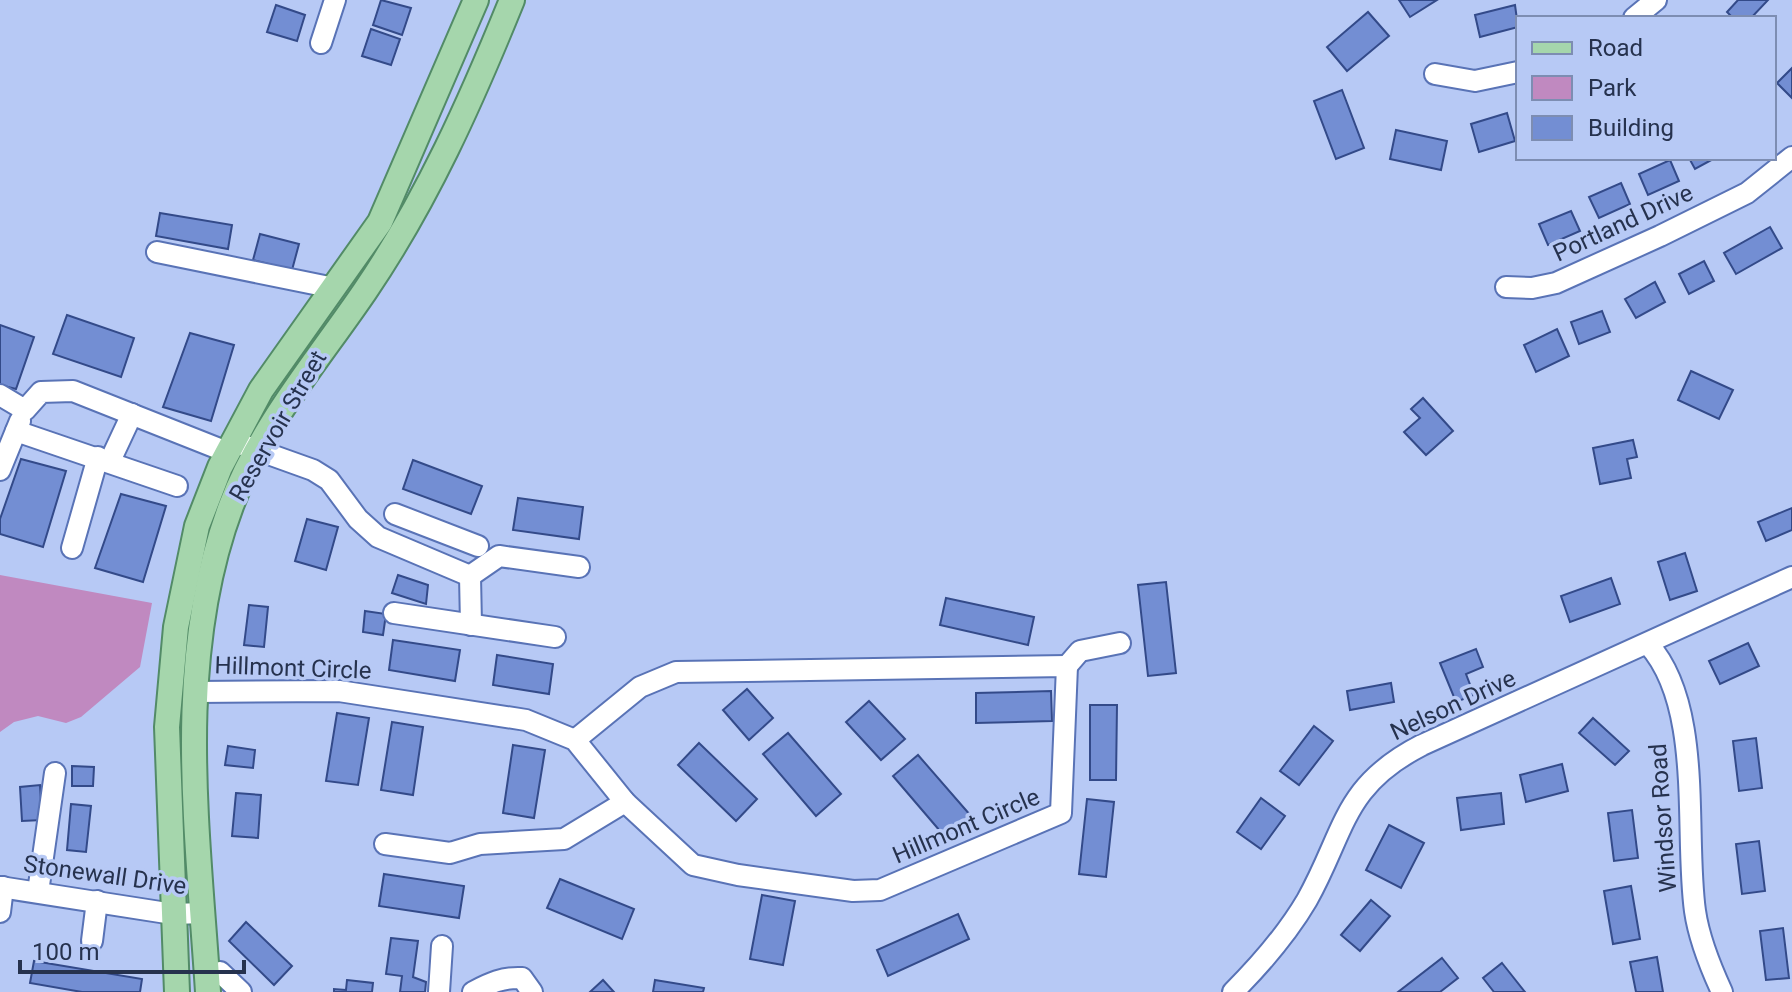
<svg xmlns="http://www.w3.org/2000/svg" width="1792" height="992" font-family="Roboto,sans-serif">
  <style>
    .green { fill: #c089c0 }
    .building { fill: #738ed3; stroke: #334a89; stroke-width: 2 }
    .lines { fill: none; stroke-linecap: round; stroke-linejoin: round }
    .minor-casing { stroke: #5973b6; stroke-width: 24 }
    .major-casing { stroke: #528b67; stroke-width: 28 }
    .minor { stroke: #fff; stroke-width: 20 }
    .major { stroke: #a5d6ac; stroke-width: 24 }
    .labels { text-anchor: middle; dominant-baseline: central; stroke-width: 7; stroke-linejoin: round; paint-order: stroke }
    .street-label { font-size: 24px; fill: #26324e; stroke: #b7c9f5 }
  </style>
  <rect width="100%" height="100%" fill="#b7c9f5"/>
  <!-- green -->
  <polygon class="green" points="0,575 152,603 140,667 81,717 66,723 38,716 14,722 0,732"/>
  <!-- building -->
  <g class="building">
    <polygon points="381,0 411,8 402,35 373,25"/>
    <polygon points="1399,0 1437,0 1410,17"/>
    <polygon points="1738,0 1768,0 1751,18 1733,18 1727,12"/>
    <polygon points="276,5 305,15 297,41 267,32"/>
    <polygon points="1515,5 1518,27 1480,37 1475,15"/>
    <polygon points="1368,12 1389,36 1347,71 1327,47"/>
    <polygon points="371,29 400,39 391,65 362,56"/>
    <polygon points="1792,68 1792,98 1777,83"/>
    <polygon points="1342,90 1364,148 1336,159 1314,101"/>
    <polygon points="1507,113 1515,141 1479,152 1471,124"/>
    <polygon points="1396,130 1447,141 1441,170 1390,159"/>
    <polygon points="1689,158 1715,158 1695,169"/>
    <polygon points="1670,160 1679,181 1648,195 1639,174"/>
    <polygon points="1621,183 1630,204 1599,218 1589,197"/>
    <polygon points="1571,211 1580,231 1548,245 1539,224"/>
    <polygon points="160,213 232,225 228,249 156,236"/>
    <polygon points="1770,227 1782,248 1736,274 1724,253"/>
    <polygon points="260,234 299,244 292,270 253,260"/>
    <polygon points="1704,261 1714,281 1689,294 1679,274"/>
    <polygon points="1655,282 1665,302 1636,318 1625,299"/>
    <polygon points="1602,311 1610,332 1579,344 1571,322"/>
    <polygon points="67,315 134,338 121,377 53,354"/>
    <polygon points="0,325 34,337 16,389 0,385"/>
    <polygon points="1557,329 1569,356 1536,372 1524,345"/>
    <polygon points="190,333 234,345 211,421 163,407"/>
    <polygon points="1691,371 1733,390 1719,419 1678,400"/>
    <polygon points="1423,398 1453,431 1426,455 1404,432 1420,418 1411,409"/>
    <polygon points="1633,440 1637,457 1627,459 1631,478 1600,484 1593,448"/>
    <polygon points="21,459 66,471 43,547 0,534 0,519"/>
    <polygon points="413,460 482,486 471,514 403,489"/>
    <polygon points="121,494 166,506 143,582 95,568"/>
    <polygon points="518,498 583,507 579,539 513,530"/>
    <polygon points="1792,508 1792,530 1766,541 1758,522"/>
    <polygon points="307,519 338,527 326,570 295,561"/>
    <polygon points="1685,553 1697,591 1670,600 1658,562"/>
    <polygon points="398,575 428,585 426,604 392,593"/>
    <polygon points="1611,578 1620,604 1570,622 1561,596"/>
    <polygon points="1166,582 1176,673 1148,676 1138,585"/>
    <polygon points="946,598 1034,617 1028,645 940,625"/>
    <polygon points="249,605 268,607 264,647 244,645"/>
    <polygon points="365,611 386,614 383,635 363,632"/>
    <polygon points="393,640 460,650 455,681 389,670"/>
    <polygon points="1748,643 1759,666 1720,684 1709,661"/>
    <polygon points="1476,649 1483,667 1466,674 1474,695 1456,702 1440,663"/>
    <polygon points="497,655 553,664 549,694 493,685"/>
    <polygon points="1391,683 1394,702 1350,710 1347,691"/>
    <polygon points="747,689 773,718 749,740 723,710"/>
    <polygon points="1051,691 1052,721 976,723 976,693"/>
    <polygon points="869,701 905,739 881,760 846,722"/>
    <polygon points="1090,705 1117,705 1116,780 1090,780"/>
    <polygon points="337,713 369,718 358,785 326,781"/>
    <polygon points="1593,718 1629,751 1615,765 1579,733"/>
    <polygon points="392,722 423,727 413,795 381,790"/>
    <polygon points="1314,726 1333,741 1299,785 1280,771"/>
    <polygon points="788,733 841,794 816,816 763,754"/>
    <polygon points="1756,738 1762,788 1739,791 1733,741"/>
    <polygon points="699,743 757,799 736,821 678,765"/>
    <polygon points="513,745 545,750 534,818 503,813"/>
    <polygon points="228,746 255,750 253,768 225,765"/>
    <polygon points="918,755 971,816 946,838 893,776"/>
    <polygon points="1562,764 1568,791 1526,802 1520,775"/>
    <polygon points="72,766 94,767 93,786 72,786"/>
    <polygon points="40,785 42,820 22,821 20,787"/>
    <polygon points="236,793 261,795 258,838 232,836"/>
    <polygon points="1501,793 1504,824 1461,830 1457,798"/>
    <polygon points="1261,798 1285,816 1261,849 1237,832"/>
    <polygon points="1087,799 1114,802 1106,877 1079,874"/>
    <polygon points="71,804 91,806 86,852 67,850"/>
    <polygon points="1632,810 1638,858 1614,861 1608,813"/>
    <polygon points="1389,825 1424,843 1401,888 1366,870"/>
    <polygon points="1759,841 1765,891 1742,894 1736,844"/>
    <polygon points="384,874 464,886 459,918 379,906"/>
    <polygon points="560,879 634,909 622,939 547,908"/>
    <polygon points="1631,886 1640,939 1613,944 1604,891"/>
    <polygon points="762,895 795,901 783,965 750,959"/>
    <polygon points="1371,900 1390,916 1360,951 1341,935"/>
    <polygon points="958,914 969,939 888,976 877,950"/>
    <polygon points="246,922 292,966 274,985 229,941"/>
    <polygon points="1783,928 1789,978 1766,980 1760,931"/>
    <polygon points="391,938 418,941 413,977 426,982 425,992 400,992 402,976 386,974"/>
    <polygon points="1657,957 1663,992 1636,992 1630,962"/>
    <polygon points="1442,958 1458,978 1440,992 1398,992"/>
    <polygon points="34,961 142,979 140,992 82,992 30,983"/>
    <polygon points="1502,963 1525,992 1494,992 1483,978"/>
    <polygon points="347,980 373,983 372,992 334,992 334,989 346,990"/>
    <polygon points="603,980 614,992 590,992"/>
    <polygon points="655,980 704,988 703,992 653,992"/>
  </g>
  <g class="lines">
    <defs>
      <g id="minor">
        <polyline points="1634,18 1656,0"/>
        <polyline points="321,43 335,0"/>
        <polyline points="1435,74 1475,81 1518,72"/>
        <polyline points="157,252 334,288"/>
        <polyline points="1506,287 1532,288 1556,283 1660,236 1747,193 1792,157"/>
        <polyline points="0,395 25,410 41,392 73,391 227,452"/>
        <polyline points="16,431 177,486"/>
        <polyline points="232,441 313,470 329,480 358,519 378,537 470,576 471,625"/>
        <polyline points="110,461 132,414"/>
        <polyline points="0,470 20,421"/>
        <polyline points="395,514 478,546"/>
        <polyline points="72,548 98,457"/>
        <polyline points="470,576 499,556 579,567"/>
        <polyline points="394,613 555,637"/>
        <path d="M1648 644C1704 706 1684 832 1695 911 1699 939 1710 966 1722 992"/>
        <polyline points="1067,666 1080,651 1120,643"/>
        <polyline points="196,692 339,691 526,720 575,740 625,802 693,865 738,875 853,891 880,890 1061,813 1067,666 676,672 640,687 575,740"/>
        <polyline points="385,844 450,853 480,844 564,839 625,802"/>
        <polyline points="0,887 173,914 203,913"/>
        <polyline points="38,892 55,773"/>
        <polyline points="0,912 3,887"/>
        <polyline points="92,941 97,901"/>
        <polyline points="220,972 241,992"/>
        <polyline points="439,992 442,946"/>
        <path d="M473 992C490 983 503 977 522 978L532 992"/>
        <path d="M1233 992C1261 964 1287 934 1307 900 1346 830 1342 786 1422 745L1792 577"/>
      </g>
      <g id="major">
        <polyline points="177,992 167,727 176,627 197,526 220,467 261,390 380,222 476,0"/>
        <path d="M208 992C198 833 173 660 231 506 261 426 318 360 365 291 427 200 471 101 512 0"/>
      </g>
    </defs>
    <!-- minor casing -->
    <use href="#minor" class="minor-casing"/>
    <!-- major casing -->
    <use href="#major" class="major-casing"/>
    <!-- minor -->
    <use href="#minor" class="minor"/>
    <!-- major -->
    <use href="#major" class="major"/>
  </g>
  <g class="labels">
    <!-- street labels -->
    <g class="street-label">
      <text transform="translate(1623 223) rotate(-25)">Portland Drive</text>
      <text transform="translate(278 426) rotate(-60)">Reservoir Street</text>
      <text transform="translate(293 668) rotate(2)">Hillmont Circle</text>
      <text transform="translate(1453 705) rotate(-25)">Nelson Drive</text>
      <text transform="translate(1663 818) rotate(-94)">Windsor Road</text>
      <text transform="translate(966 826) rotate(-23)">Hillmont Circle</text>
      <text transform="translate(105 875) rotate(8)">Stonewall Drive</text>
    </g>
  </g>
  <!-- legend -->
  <rect x="1516" y="16" width="260" height="144" fill="#b7c9f5" stroke="#7d8db2" stroke-width="2"/>
  <rect x="1532" y="42" width="40" height="12" fill="#a5d6ac" stroke="#7d8db2" stroke-width="2"/>
  <text x="1588" y="56" font-size="24" fill="#26324e">Road</text>
  <rect x="1532" y="76" width="40" height="24" fill="#c089c0" stroke="#7d8db2" stroke-width="2"/>
  <text x="1588" y="96" font-size="24" fill="#26324e">Park</text>
  <rect x="1532" y="116" width="40" height="24" fill="#738ed3" stroke="#7d8db2" stroke-width="2"/>
  <text x="1588" y="136" font-size="24" fill="#26324e">Building</text>
  <!-- scale -->
  <path d="M20 960v12h224v-12" fill="none" stroke="#26324e" stroke-width="4"/>
  <text x="32" y="960" font-size="24" fill="#26324e" stroke="#b7c9f5" stroke-width="6" paint-order="stroke">100 m</text>
</svg>
